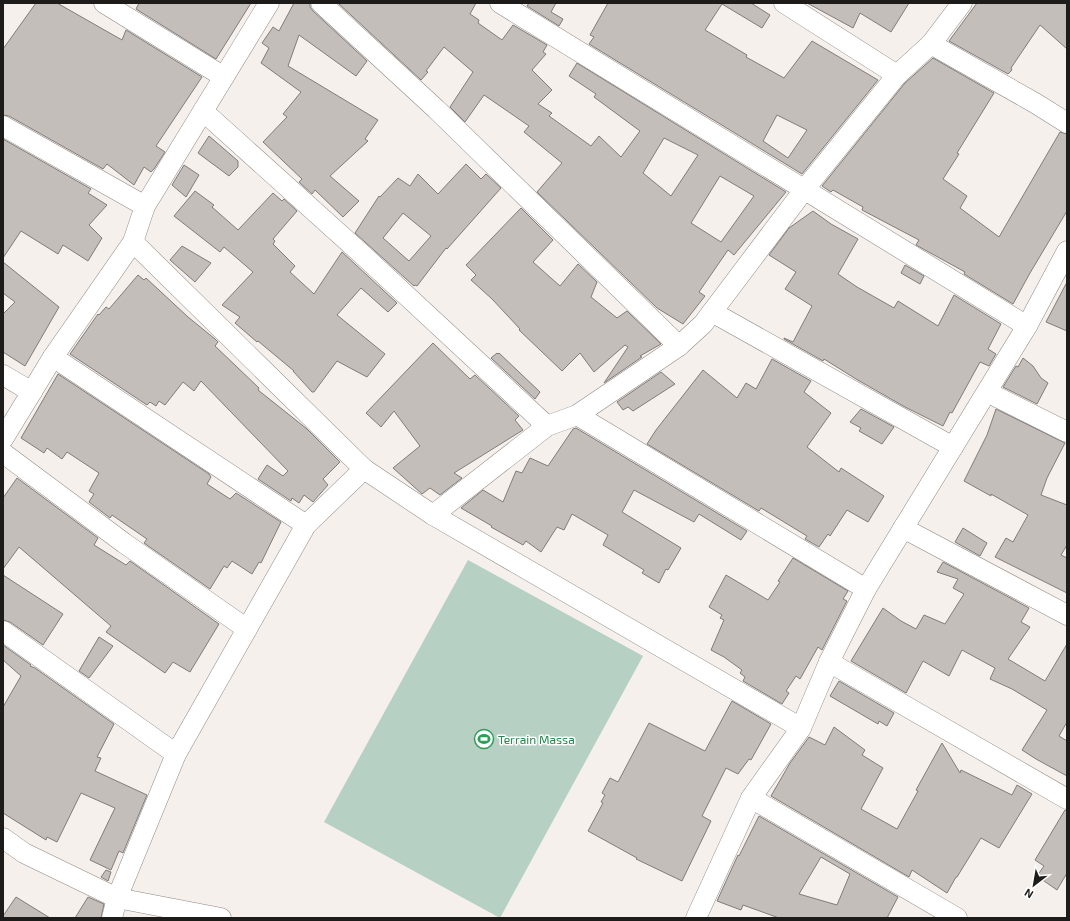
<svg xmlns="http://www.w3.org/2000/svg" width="1070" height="921" font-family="'Exo 2',sans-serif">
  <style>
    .green { fill: #b6d0c3 }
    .building { fill: #c4bebb; stroke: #817c79; fill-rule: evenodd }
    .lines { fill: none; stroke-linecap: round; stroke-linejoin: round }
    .minor-casing { stroke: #908a87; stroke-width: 21 }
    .minor { stroke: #fff; stroke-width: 20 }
    .labels { text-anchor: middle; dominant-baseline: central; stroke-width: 3; stroke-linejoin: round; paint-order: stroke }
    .leisure-label { font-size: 12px; fill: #27864d; stroke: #fff; text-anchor: start }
  </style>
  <rect width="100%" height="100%" fill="#f6f0ec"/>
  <!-- green -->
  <polygon class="green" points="468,560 643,656 500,918 324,822"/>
  <!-- building -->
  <g class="building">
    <polygon points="36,3 57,3 122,40 126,30 202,77 156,146 165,152 154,169 151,172 144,167 134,185 107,164 103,169 9,116 3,115 3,49"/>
    <polygon points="139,3 251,3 216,59 136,9"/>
    <polygon points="294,3 310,3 310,7 313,11 367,61 356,76 299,35 288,66 378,120 365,139 368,141 330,176 359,201 343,217 315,190 312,194 299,182 302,179 263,142 287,117 283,114 301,92 261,63 269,48 262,43 273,27 279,31"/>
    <path d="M338 3H476L470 14 479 20 478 23 502 40 513 25 547 45 543 52 546 54 532 70 552 90 538 104 552 113 549 116 591 146 599 136 621 157 640 131 594 97 596 94 569 76 577 63 786 192 734 255 728 250 699 292 705 296 683 324 657 308 537 192 562 163 524 132 529 126 484 95 465 122 450 107 473 72 444 47 426 71 428 72 421 80ZM664 138 698 155 671 196 643 173ZM720 176 754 196 721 242 691 223Z"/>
    <polygon points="529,3 556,3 551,12 563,19 559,26 527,6"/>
    <path d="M608 3H751L770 15 762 28 722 4 705 30 747 55 746 57 784 78 812 41 878 80 802 174 589 44 594 37 590 35ZM777 115 807 130 788 158 763 141Z"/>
    <polygon points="807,3 909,3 891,32 860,13 853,28"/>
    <polygon points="977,3 1067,3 1067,49 1040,25 1011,68 1012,70 1008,74 949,41"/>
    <polygon points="933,58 994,93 957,153 959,154 943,179 967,196 960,208 999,237 1060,132 1067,134 1067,211 1030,273 1013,304 964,274 965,272 916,245 919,240 862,210 863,207 833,190 831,192 822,186 905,83"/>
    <polygon points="209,136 238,161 238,167 229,176 198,153"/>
    <polygon points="3,139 91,189 88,193 107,205 89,225 102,238 88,261 63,245 58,254 21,231 3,258"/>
    <path d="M466 164 481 179 486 174 501 188 447 249 446 248 417 286 415 285 414 286 355 233 379 196 380 197 398 178 410 186 418 174 438 194ZM403 213 431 236 409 261 383 238Z"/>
    <polygon points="184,165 199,175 186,197 172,185"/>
    <polygon points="195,191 214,205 212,207 238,230 273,193 282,201 284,199 297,211 273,239 275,241 273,244 295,266 290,272 314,294 342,252 397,303 388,312 361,288 337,315 385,354 367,377 337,361 314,392 312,392 293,371 294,371 258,341 257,342 235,323 240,317 222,305 253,272 224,247 220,252 174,216"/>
    <polygon points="521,208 553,240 533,262 560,286 578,264 597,282 591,297 617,318 627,311 661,344 640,356 642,357 604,383 628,347 625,345 594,372 580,353 562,371 519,330 520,329 492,299 471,280 476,275 466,265"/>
    <polygon points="813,211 831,224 858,239 838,274 857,287 894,308 898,301 938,326 954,295 1001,324 988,349 996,354 989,366 980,362 952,413 950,412 943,426 905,407 856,379 824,359 823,361 784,339 784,338 793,342 812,306 785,289 796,272 769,255 789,228"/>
    <polygon points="182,246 211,263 195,282 170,260"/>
    <polygon points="3,262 59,307 25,366 3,352 3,314 15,302 3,293"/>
    <polygon points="905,265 924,276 920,284 901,273"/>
    <polygon points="138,275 144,280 146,278 188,317 215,339 218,342 215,346 259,388 258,390 307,429 340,462 323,479 328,485 313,502 304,495 299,503 292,498 291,501 258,479 267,465 283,476 288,471 201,381 194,391 183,382 165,405 159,401 156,406 150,402 147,405 70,354 98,314 99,315 106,307 109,309"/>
    <polygon points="1067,282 1067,331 1046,322"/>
    <polygon points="433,343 470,379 475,375 519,416 515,420 523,430 454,473 462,478 440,495 430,488 422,494 393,468 420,446 394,411 381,427 366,413"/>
    <polygon points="497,353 498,354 499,353 540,392 535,399 491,358"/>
    <polygon points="1023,358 1033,366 1041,378 1048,383 1037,404 1003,387 1016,366 1018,367"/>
    <polygon points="772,359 811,381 804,392 831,413 807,447 839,472 841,468 884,496 868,522 847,510 830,536 828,534 819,547 805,539 807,536 761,508 759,511 647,444 656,430 703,370 737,398 746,383 756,389"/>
    <polygon points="661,372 675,384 633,411 628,407 623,410 617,402"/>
    <polygon points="58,374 209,474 211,477 207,484 230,499 236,493 281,522 261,563 259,562 252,574 232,561 227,568 224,566 210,589 144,543 147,539 112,515 110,518 89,502 94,494 89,491 99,473 67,452 62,459 47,448 44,453 21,438"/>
    <polygon points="861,409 894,427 882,444 859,431 861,428 850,422"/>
    <polygon points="996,409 1065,443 1047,478 1041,495 1067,505 1067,545 1061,555 1067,558 1067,593 995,557 1006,538 1013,542 1028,515 991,494 991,496 964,481 987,435"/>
    <polygon points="576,428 747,531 741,540 699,514 694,522 634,490 622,512 681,548 668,570 666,569 659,583 642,573 644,570 603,545 608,535 572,514 564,530 557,527 541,552 526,541 523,545 491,527 492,526 461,508 483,490 503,502 516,471 522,473 530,458 548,466 573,429"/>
    <polygon points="17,478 98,538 94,545 126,565 130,561 219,624 190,672 173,662 165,673 106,632 111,626 19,547 3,569 3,498"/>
    <polygon points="963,528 987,543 980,556 955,542"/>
    <polygon points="793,558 848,591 843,599 847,601 822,650 818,647 800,679 796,676 786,691 789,693 782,704 743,681 745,677 740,673 742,670 724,657 711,650 724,620 720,618 722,615 709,607 726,575 768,600 780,582 778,581"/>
    <polygon points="943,562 1029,608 1021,622 1030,627 1008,659 1045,681 1067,644 1067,722 1059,736 1067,741 1067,776 1036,759 1022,750 1047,710 1012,689 990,679 995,668 962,650 949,676 923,661 906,693 851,661 883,608 901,621 916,629 924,615 945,624 964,594 953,588 958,579 937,572"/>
    <polygon points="3,575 63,614 43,645 10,622 3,620"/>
    <polygon points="99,637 113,646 89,678 79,671"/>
    <polygon points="3,645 31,665 30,666 35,668 114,724 97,757 101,758 95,771 147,795 123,853 119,851 111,870 90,860 115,808 81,793 57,842 47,837 46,840 3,813 3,707 21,676 3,660"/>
    <polygon points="839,681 894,713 887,726 879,721 878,724 830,696"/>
    <polygon points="732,701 771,724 751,760 749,759 738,774 726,768 702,816 711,821 682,881 636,859 637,858 588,831 603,803 601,802 605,795 602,793 610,778 618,782 649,723 705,751"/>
    <polygon points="834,727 865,750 862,755 883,768 861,809 897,829 918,791 916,790 942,743 960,773 961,770 1012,795 1017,785 1032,794 999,848 981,838 957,877 956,877 947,893 912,870 909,877 771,796 790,763 809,737 825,745"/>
    <polygon points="1065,810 1067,810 1067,873 1057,890 1037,876 1044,866 1035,860"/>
    <path d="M759 816 898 897 887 918H779L743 905 741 910 717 901 738 855 739 856ZM821 857 850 874 837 905 799 894Z"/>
    <polygon points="106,870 111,872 108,881 101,877"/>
    <polygon points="16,897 50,918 3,918 3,916"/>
    <polygon points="88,897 104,904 101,918 75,918"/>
  </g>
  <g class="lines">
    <defs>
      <g id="minor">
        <polyline points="104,3 224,77"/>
        <polyline points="321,3 436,109 679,346"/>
        <polyline points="500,3 1027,326"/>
        <polyline points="784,3 897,75"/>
        <polyline points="931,44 1035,103 1067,123"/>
        <polyline points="203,111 365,257 547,426"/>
        <polyline points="3,126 145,206"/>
        <polyline points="133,242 364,469 433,515 801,728"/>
        <polyline points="712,312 953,447"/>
        <polyline points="53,357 306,525"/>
        <polyline points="3,375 32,392"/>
        <polyline points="987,392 1067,432"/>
        <polyline points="577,415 866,589"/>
        <polyline points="3,439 53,357 133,242 145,206 269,3"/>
        <polyline points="3,453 124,543 247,629"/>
        <polyline points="433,515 547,426 577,415 679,346 703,324 804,190 897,75 931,44 962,3"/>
        <polyline points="903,528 1067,615"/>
        <polyline points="3,631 176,754"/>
        <polyline points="829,662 1067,799"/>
        <polyline points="751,798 957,918"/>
        <polyline points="3,838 24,853 117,898 221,918"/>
        <polyline points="112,918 117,898 176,754 306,525 364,469"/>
        <polyline points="696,918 751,798 801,728 829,662 866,589 1027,326 1067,251"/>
      </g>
    </defs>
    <!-- minor casing -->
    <use href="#minor" class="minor-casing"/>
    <!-- minor -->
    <use href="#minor" class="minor"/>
  </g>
  <!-- icons -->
  <defs>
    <symbol id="stadium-ring" viewBox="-11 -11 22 22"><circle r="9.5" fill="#fff" stroke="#2e9e5b" stroke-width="1.5"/><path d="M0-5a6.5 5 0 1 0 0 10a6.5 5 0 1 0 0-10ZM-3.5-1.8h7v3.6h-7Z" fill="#2e9e5b"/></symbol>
  </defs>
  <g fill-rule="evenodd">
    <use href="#stadium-ring" x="473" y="728" width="22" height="22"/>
  </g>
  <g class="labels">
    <!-- leisure labels -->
    <g class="leisure-label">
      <text x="498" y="739">Terrain Massa</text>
    </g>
  </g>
  <!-- border -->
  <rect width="1070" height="921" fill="none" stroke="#1e1c1a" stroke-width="8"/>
  <!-- north arrow -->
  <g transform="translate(1034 885) rotate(211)" stroke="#ffffff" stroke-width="3" paint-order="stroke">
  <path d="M0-3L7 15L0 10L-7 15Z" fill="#1e1c1a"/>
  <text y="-6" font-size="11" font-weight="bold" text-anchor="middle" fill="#1e1c1a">N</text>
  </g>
</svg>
